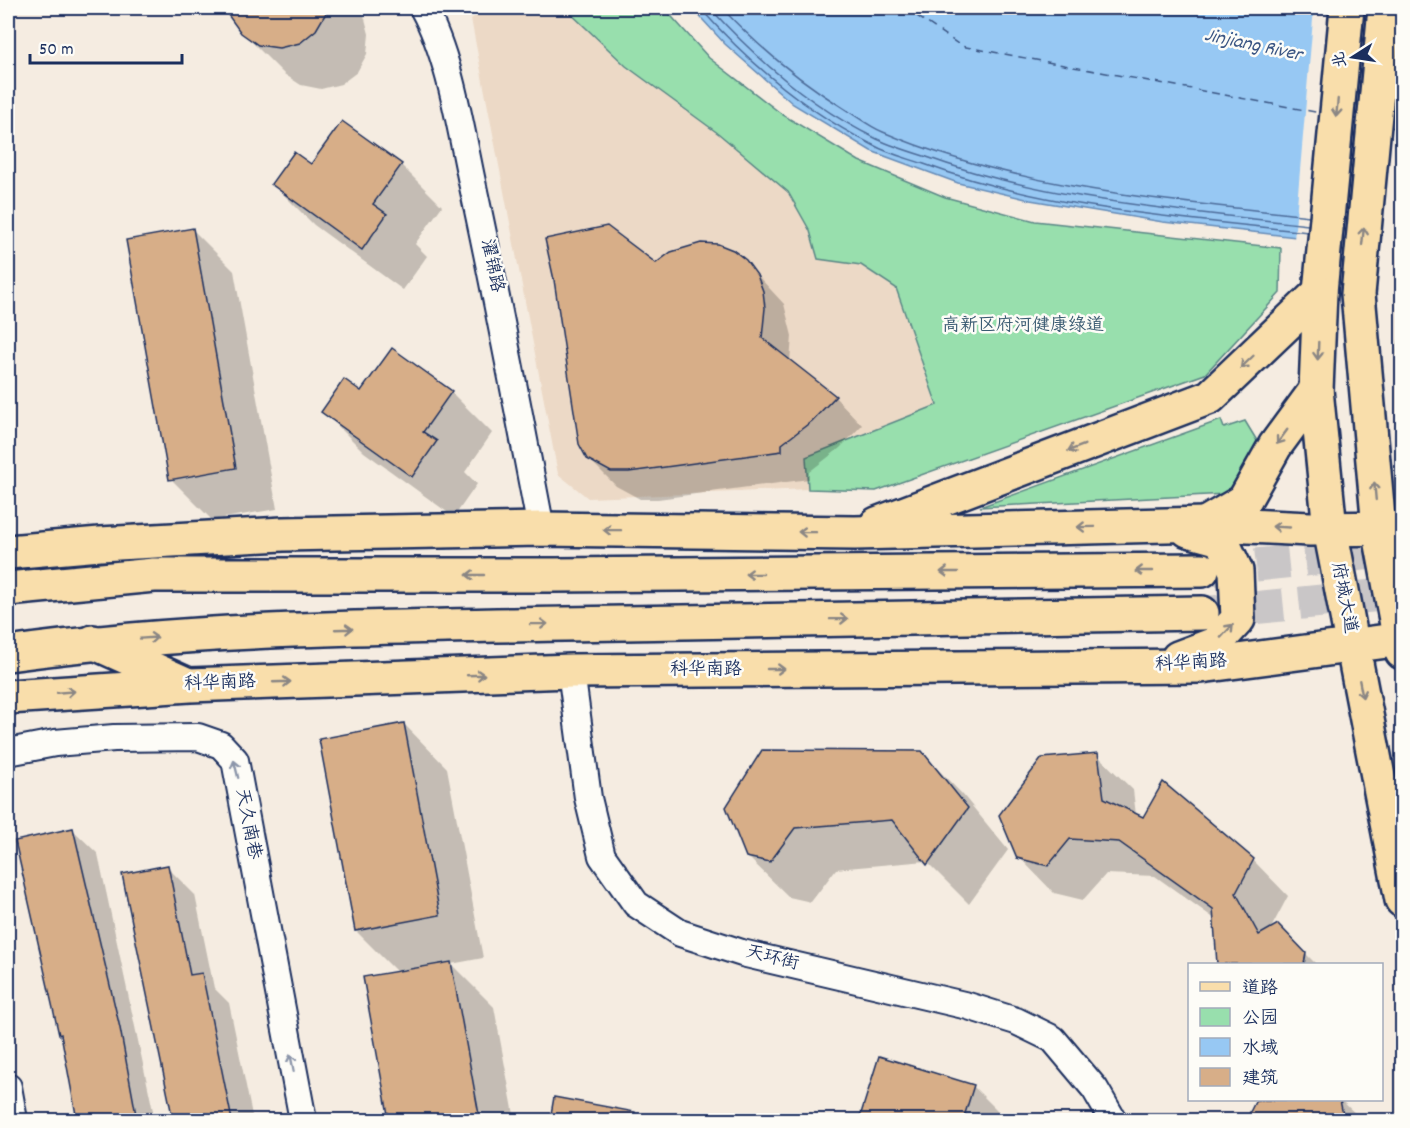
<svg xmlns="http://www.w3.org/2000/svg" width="1410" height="1128" font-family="Dekko,'LXGW WenKai TC',sans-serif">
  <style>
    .built { fill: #ecd9c6 }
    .green { fill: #98dfad; stroke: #5a8786; stroke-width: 1.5 }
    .water { fill: #97c8f3; stroke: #658bb7; stroke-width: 1.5 }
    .pier { fill: #f5ece1 }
    .shadow { fill: #0003 }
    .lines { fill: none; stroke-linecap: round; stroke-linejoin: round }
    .shore { stroke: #4d6c9a; stroke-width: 1.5 }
    .ferry { stroke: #3a5583; stroke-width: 1.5; stroke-dasharray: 8 6; stroke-linecap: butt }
    .building { fill: #d7ae88; stroke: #1b2f5e; stroke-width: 1.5 }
    .highway-tunnel { stroke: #c9c6c7; stroke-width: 33; stroke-dasharray: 33 16; stroke-linecap: butt }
    .minor-casing { stroke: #1b2f5e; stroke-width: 30 }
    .major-casing { stroke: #1b2f5e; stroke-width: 38 }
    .highway-casing { stroke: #1b2f5e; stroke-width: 38 }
    .minor { stroke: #fdfcf7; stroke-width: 26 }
    .major { stroke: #f9deab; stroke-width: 33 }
    .highway { stroke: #f9deab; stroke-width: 33 }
    .oneway { stroke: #8a8684 }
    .oneway2 { stroke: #8c96aa }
    .labels { text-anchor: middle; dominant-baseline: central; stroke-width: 5; stroke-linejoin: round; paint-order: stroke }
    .street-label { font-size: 18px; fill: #1b2f5e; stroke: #fdfcf7 }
    .park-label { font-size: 18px; fill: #3a5b72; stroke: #fdfcf7 }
    .water-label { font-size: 20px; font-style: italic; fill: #3a5583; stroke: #fdfcf7 }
  </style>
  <rect width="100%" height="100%" fill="#f5ece1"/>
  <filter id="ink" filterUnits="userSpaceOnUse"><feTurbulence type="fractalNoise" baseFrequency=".0167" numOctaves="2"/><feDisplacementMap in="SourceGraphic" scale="12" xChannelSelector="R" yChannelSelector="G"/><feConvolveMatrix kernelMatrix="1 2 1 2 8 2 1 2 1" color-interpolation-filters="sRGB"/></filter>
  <g filter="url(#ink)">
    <!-- built -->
    <polygon class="built" points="487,8 565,8 626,66 719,134 788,192 810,231 818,259 861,265 896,288 937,405 806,457 808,489 588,498 558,474 471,19"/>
    <!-- green -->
    <g class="green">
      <polygon points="565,8 664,8 709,58 783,115 859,161 945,197 1035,221 1281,248 1280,293 1205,374 876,491 808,489 806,457 937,405 896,288 861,265 818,259 810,231 788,192 719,134 626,66"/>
      <polygon points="1402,322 1402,384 1398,352"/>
      <polygon points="1221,420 1224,428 1245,421 1262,449 1226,494 980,507"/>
    </g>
    <!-- water -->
    <polygon class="water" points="692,8 1402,8 1402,249 1163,222 1030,200 958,183 871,151 793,104 725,44"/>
    <!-- pier -->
    <polygon class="pier" points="1314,8 1402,8 1400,252 1294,240"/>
    <!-- shadow -->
    <g class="shadow">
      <polygon points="229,8 358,8 364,15 369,34 367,54 357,72 341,84 321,89 301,85 284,74 242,32 230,15"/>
      <polygon points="401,165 442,206 415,244 427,256 403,290 314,225 273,184 311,166"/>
      <polygon points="193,230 234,271 277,509 212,520 171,479"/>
      <polygon points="718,246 745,262 784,304 792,336 790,362 835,397 862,425 840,448 809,472 809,479 658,499 640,499 616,486 588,458 656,265 687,247"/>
      <polygon points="451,392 492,433 465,472 477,484 454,517 364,452 323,411 362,393"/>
      <polygon points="404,724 447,768 483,958 451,964 494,1007 515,1120 390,1120 365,979 398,973 356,931"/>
      <polygon points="922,753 963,795 1008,850 969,904 926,861 836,869 811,902 789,897 747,856"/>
      <polygon points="1097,755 1133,790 1136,815 1253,860 1288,896 1270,930 1278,926 1316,964 1219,964 1215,919 1155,876 1106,874 1083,900 1054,893 1019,857"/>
      <polygon points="72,829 98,854 155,1120 79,1120 60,1034"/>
      <polygon points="167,867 195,895 214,988 229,1003 253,1120 174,1120 124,875"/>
      <polygon points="880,1058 973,1086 1007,1120 861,1120"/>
      <polygon points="555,1099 672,1120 551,1120"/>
      <polygon points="1258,1100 1341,1100 1362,1120 1248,1120"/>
    </g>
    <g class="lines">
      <!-- shore -->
      <g class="shore">
        <path d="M700 8C749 63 806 112 873 145 889 154 907 158 924 164 1045 209 1180 218 1308 232"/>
        <path d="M710 8C757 60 813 108 877 139 892 146 908 151 924 156 1046 201 1180 210 1308 225"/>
        <path d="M722 8C759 48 801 82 848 111 859 118 871 127 883 132 1017 189 1166 200 1309 216"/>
      </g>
      <!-- ferry -->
      <g class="ferry">
        <polyline points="905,8 961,46 1321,113"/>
        <polyline points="1390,127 1402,129"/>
      </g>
    </g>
    <!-- building -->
    <g class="building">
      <polygon points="223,8 329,8 316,30 300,43 279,48 258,45 241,33"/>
      <polygon points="342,121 402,164 373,204 387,214 362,250 271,184 294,152 311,164"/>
      <polygon points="607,226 656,263 671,252 701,243 718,244 733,250 746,260 757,275 763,291 765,308 762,338 836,396 812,421 782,444 782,451 629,472 611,472 587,459 579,444 554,280 545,239"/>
      <polygon points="193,228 236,468 169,480 126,240"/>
      <polygon points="392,348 452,391 423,432 437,441 412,477 321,412 344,379 361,391"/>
      <polygon points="404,723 440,915 355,931 319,739"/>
      <polygon points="762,750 922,751 968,808 927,865 892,820 795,828 770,862 746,857 726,807"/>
      <polygon points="1098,753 1104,798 1143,817 1163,782 1254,859 1236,893 1259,935 1278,924 1306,953 1304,964 1217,964 1213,909 1119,842 1070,839 1048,866 1017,858 999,815 1042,758"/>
      <polygon points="73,828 120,1028 137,1120 77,1120 61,1034 59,1035 15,841"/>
      <polygon points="168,865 190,975 202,973 232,1120 173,1120 122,874"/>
      <polygon points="451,962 480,1120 389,1120 363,977"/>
      <polygon points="879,1056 974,1085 963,1120 859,1120"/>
      <polygon points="554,1097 635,1112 634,1120 550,1120"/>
      <polygon points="1256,1100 1340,1100 1344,1120 1246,1120"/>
    </g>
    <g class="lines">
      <!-- highway-tunnel -->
      <g class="highway-tunnel">
        <polyline points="1207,570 1402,550"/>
        <polyline points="1202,613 1402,593"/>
      </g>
      <defs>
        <g id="minor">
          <path d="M423 8C450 57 460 126 472 182 497 297 519 413 541 529"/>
          <polyline points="571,671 588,798 602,856 636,904 680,933 742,953 968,1006 1016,1021 1053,1039 1095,1089 1113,1120"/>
          <polyline points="8,752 55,743 114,738 198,737 221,745 235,760 303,1120"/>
          <polyline points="8,1087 14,1120"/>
        </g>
        <g id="major">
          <polyline points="1347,8 1320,292 1316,390 1330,529 1402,900"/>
          <polyline points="1385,8 1358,294 1379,528 1402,652"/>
          <polyline points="877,524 1210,397 1320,292"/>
          <polyline points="1205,524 1244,501 1275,446 1316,390"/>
          <polyline points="8,552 100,544 283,534 541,529 855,533 1205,524 1310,529 1402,528"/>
          <polyline points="93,642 184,683"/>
          <polyline points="1178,658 1215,644 1238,619 1236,571 1221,539 1188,530"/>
          <polyline points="8,697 190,685 571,671 1201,666 1402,639"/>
        </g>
        <g id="highway">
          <polyline points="8,589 154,575 554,575 1202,570"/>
          <path d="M8 654C192 628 379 627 565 624 777 620 990 617 1202 613"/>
        </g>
      </defs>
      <!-- minor casing -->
      <use href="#minor" class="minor-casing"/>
      <!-- major casing -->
      <use href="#major" class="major-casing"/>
      <!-- highway casing -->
      <use href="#highway" class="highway-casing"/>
      <!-- minor -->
      <use href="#minor" class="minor"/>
      <!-- major -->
      <use href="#major" class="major"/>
      <!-- highway -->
      <use href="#highway" class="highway"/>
    </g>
    <!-- one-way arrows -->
    <defs><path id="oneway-shaft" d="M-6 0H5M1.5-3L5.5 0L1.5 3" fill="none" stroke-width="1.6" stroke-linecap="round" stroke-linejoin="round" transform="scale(1.5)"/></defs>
    <g class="oneway">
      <use href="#oneway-shaft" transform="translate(1337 108) rotate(95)"/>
      <use href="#oneway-shaft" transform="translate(1363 236) rotate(-84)"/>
      <use href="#oneway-shaft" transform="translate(1318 351) rotate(92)"/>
      <use href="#oneway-shaft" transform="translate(1247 362) rotate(136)"/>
      <use href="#oneway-shaft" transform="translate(1282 437) rotate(126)"/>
      <use href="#oneway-shaft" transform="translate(1076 448) rotate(159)"/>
      <use href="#oneway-shaft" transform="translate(1375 491) rotate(-95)"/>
      <use href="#oneway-shaft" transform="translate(1086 527) rotate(179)"/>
      <use href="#oneway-shaft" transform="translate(1281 527) rotate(-177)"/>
      <use href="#oneway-shaft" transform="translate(612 530) rotate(-179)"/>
      <use href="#oneway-shaft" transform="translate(807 532) rotate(-179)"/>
      <use href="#oneway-shaft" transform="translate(1144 571) rotate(180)"/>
      <use href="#oneway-shaft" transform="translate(949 572) rotate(180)"/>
      <use href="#oneway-shaft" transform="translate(754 574) rotate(180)"/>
      <use href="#oneway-shaft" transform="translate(475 575) rotate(-180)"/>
      <use href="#oneway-shaft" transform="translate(839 619) rotate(-1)"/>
      <use href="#oneway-shaft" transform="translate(539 624) rotate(-1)"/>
      <use href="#oneway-shaft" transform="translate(344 629) rotate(-2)"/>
      <use href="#oneway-shaft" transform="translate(1227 631) rotate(-47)"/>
      <use href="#oneway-shaft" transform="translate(149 638) rotate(-4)"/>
      <use href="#oneway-shaft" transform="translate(776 669)"/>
      <use href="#oneway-shaft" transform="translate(476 675) rotate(-2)"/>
      <use href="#oneway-shaft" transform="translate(282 682) rotate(-2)"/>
      <use href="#oneway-shaft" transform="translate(1361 689) rotate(79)"/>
      <use href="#oneway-shaft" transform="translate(66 692) rotate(-5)"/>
    </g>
    <g class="oneway2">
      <use href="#oneway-shaft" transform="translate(236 769) rotate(-104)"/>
      <use href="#oneway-shaft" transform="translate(292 1063) rotate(-101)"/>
    </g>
  </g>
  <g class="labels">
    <!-- street labels -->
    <g class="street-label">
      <text transform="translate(491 266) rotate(78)">濯锦路</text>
      <text transform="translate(1343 598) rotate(79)">府城大道</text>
      <text transform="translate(1191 664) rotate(-3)">科华南路</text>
      <text x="706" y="670">科华南路</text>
      <text transform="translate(220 684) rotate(-2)">科华南路</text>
      <text transform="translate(247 824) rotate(79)">天久南巷</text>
      <text transform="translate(772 959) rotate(14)">天环街</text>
    </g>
    <!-- park labels -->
    <g class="park-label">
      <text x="1023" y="326">高新区府河健康绿道</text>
    </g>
    <!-- water labels -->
    <g class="water-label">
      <text transform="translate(1253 46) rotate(12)">Jinjiang River</text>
    </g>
  </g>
  <!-- margin -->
  <rect width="1410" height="1128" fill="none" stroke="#fdfcf7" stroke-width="30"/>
  <rect x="15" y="15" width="1380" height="1098" fill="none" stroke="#1b2f5e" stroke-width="2" filter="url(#ink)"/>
  <!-- legend -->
  <rect x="1188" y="963" width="195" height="138" fill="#fdfcf7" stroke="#a3aaba" stroke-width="1.5"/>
  <rect x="1200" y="982" width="30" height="9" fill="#f9deab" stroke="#a3aaba" stroke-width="1.5"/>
  <text x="1242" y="993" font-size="18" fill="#1b2f5e">道路</text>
  <rect x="1200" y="1008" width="30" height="18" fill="#98dfad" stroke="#a3aaba" stroke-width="1.5"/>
  <text x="1242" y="1023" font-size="18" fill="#1b2f5e">公园</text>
  <rect x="1200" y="1038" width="30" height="18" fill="#97c8f3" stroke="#a3aaba" stroke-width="1.5"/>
  <text x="1242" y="1053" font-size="18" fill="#1b2f5e">水域</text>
  <rect x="1200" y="1068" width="30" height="18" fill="#d7ae88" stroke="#a3aaba" stroke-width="1.5"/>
  <text x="1242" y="1083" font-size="18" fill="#1b2f5e">建筑</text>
  <!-- north arrow -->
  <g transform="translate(1353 57) rotate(258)" stroke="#fdfcf7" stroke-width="4.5" paint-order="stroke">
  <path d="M0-4.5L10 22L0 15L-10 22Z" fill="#1b2f5e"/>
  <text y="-9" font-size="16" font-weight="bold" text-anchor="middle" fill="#1b2f5e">北</text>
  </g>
  <!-- scale -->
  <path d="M30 54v9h152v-9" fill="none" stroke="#1b2f5e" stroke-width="3"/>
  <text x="39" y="54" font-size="18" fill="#1b2f5e" stroke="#fdfcf7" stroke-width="4.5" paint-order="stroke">50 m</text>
</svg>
